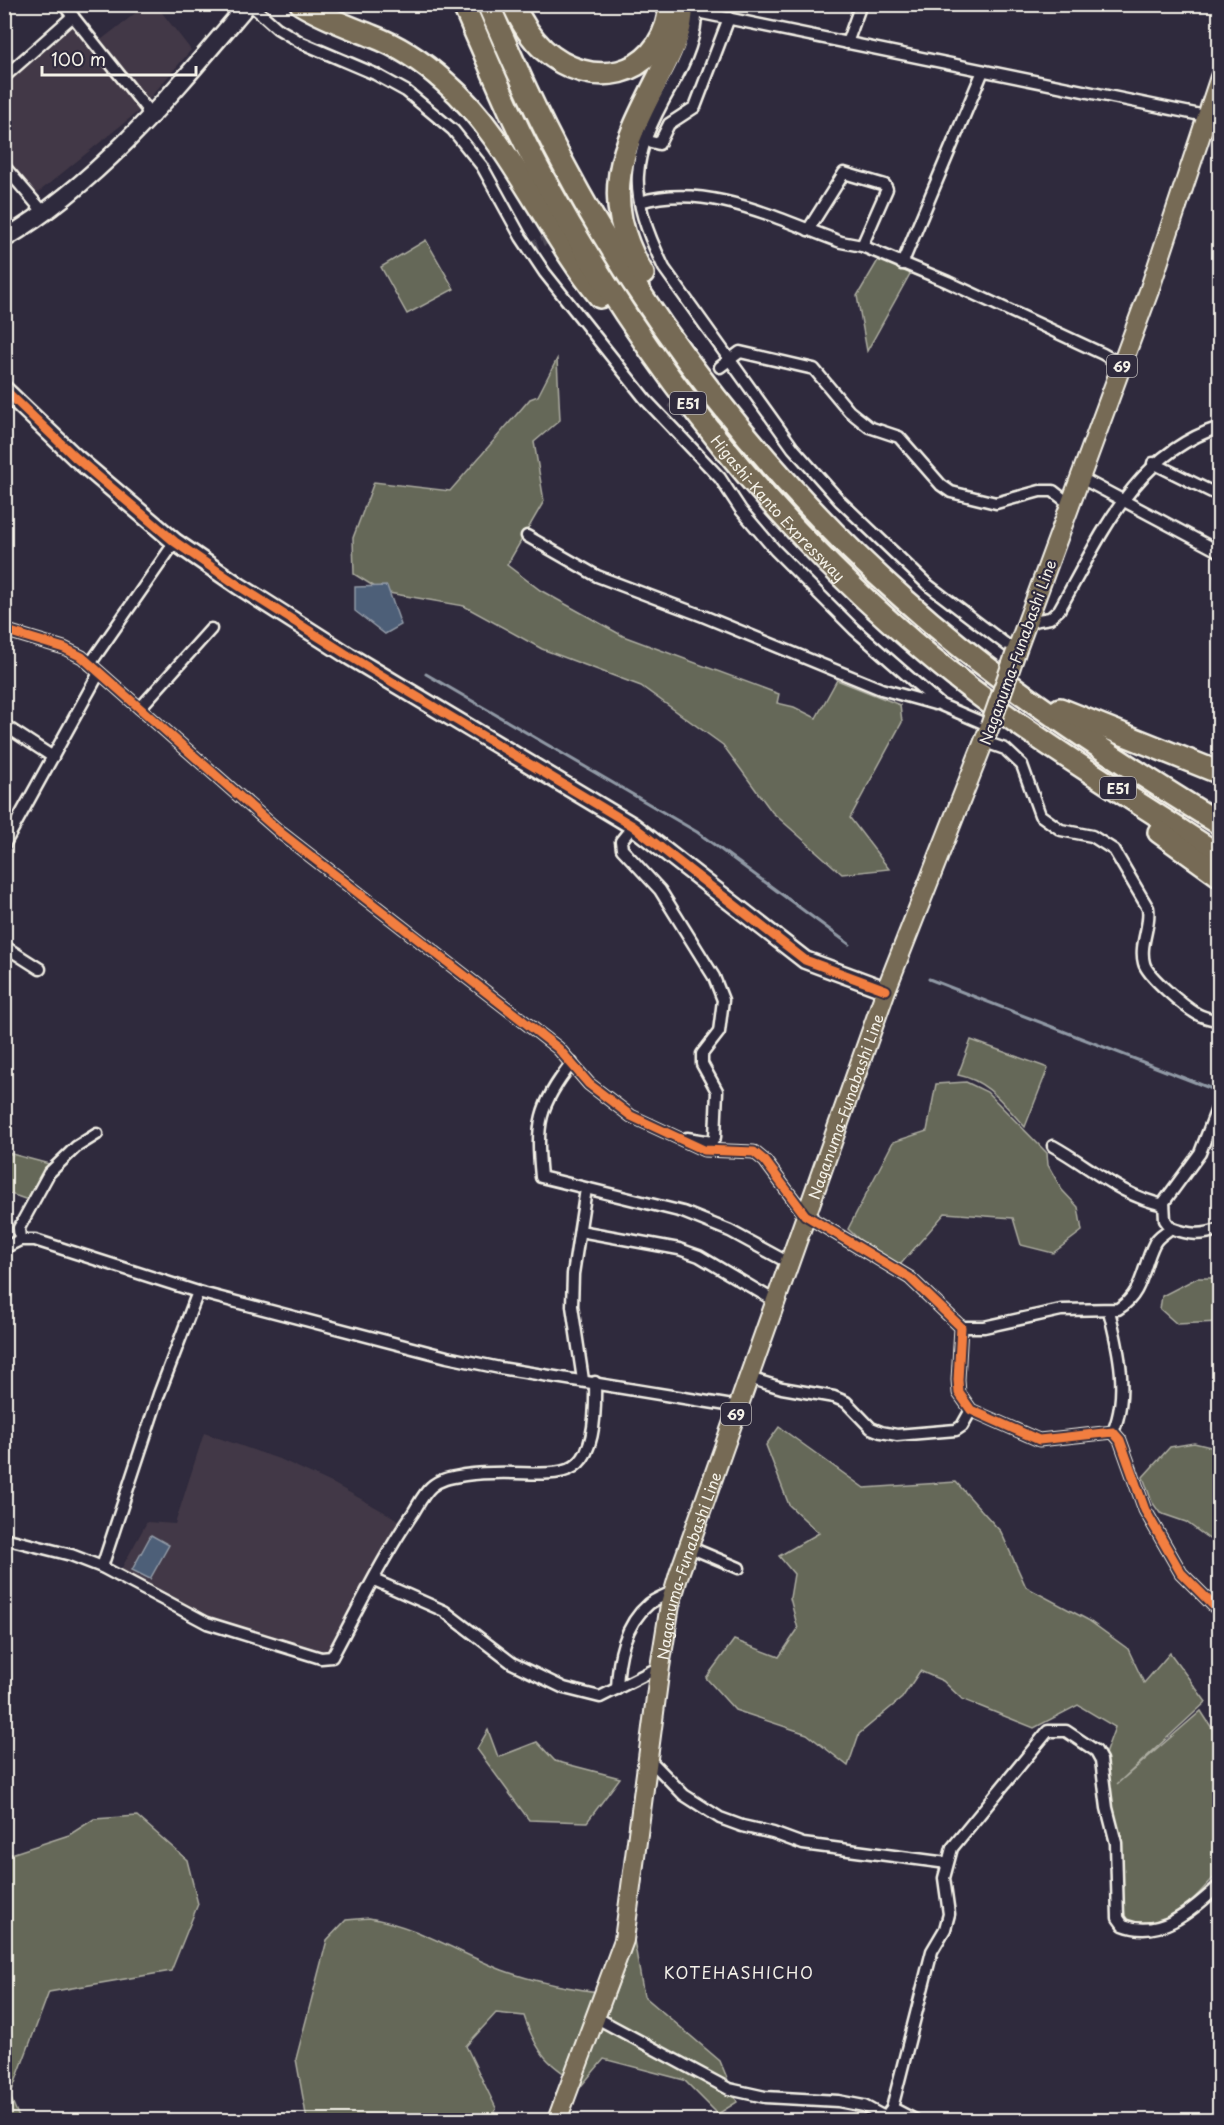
<svg xmlns="http://www.w3.org/2000/svg" width="1224" height="2125" font-family="'Playpen Sans',sans-serif">
  <style>
    .built { fill: #423846 }
    .green { fill: #656859; stroke: #acaca0; stroke-width: 1.5 }
    .water { fill: #4e5e78; stroke: #9099a5; stroke-width: 1.5 }
    .lines { fill: none; stroke-linecap: round; stroke-linejoin: round }
    .stream { stroke: #9099a5; stroke-width: 3 }
    .street-tunnel { stroke: #4d4857; stroke-width: 10; stroke-dasharray: 10 5; stroke-linecap: butt }
    .street-casing { stroke: #f4f1e8; stroke-width: 15 }
    .secondary-casing { stroke: #f4f1e8; stroke-width: 21 }
    .primary-casing { stroke: #f4f1e8; stroke-width: 22 }
    .highway-casing { stroke: #f4f1e8; stroke-width: 26 }
    .street { stroke: #2f2a3d; stroke-width: 10 }
    .secondary { stroke: #2f2a3d; stroke-width: 16 }
    .primary { stroke: #766a54; stroke-width: 18 }
    .highway { stroke: #766a54; stroke-width: 21 }
    .primary-bridge-casing { stroke: #f4f1e8; stroke-width: 22; stroke-linecap: butt }
    .primary-bridge { stroke: #766a54; stroke-width: 18 }
    .cycleway-casing { stroke: #2f2a3d; stroke-width: 13 }
    .cycleway { stroke: #f27e40; stroke-width: 9 }
    .labels { text-anchor: middle; dominant-baseline: central; stroke-width: 4.5; stroke-linejoin: round; paint-order: stroke }
    .shield { fill: #2f2a3d; stroke: #b9b5b5; stroke-width: 1.5 }
    .shield-label { font-size: 14px; font-weight: bold; fill: #f4f1e8 }
    .street-label { font-size: 15px; fill: #f4f1e8; stroke: #2f2a3d }
    .neighbourhood-label { font-size: 16px; letter-spacing: 1.5px; fill: #f4f1e8; stroke: #2f2a3d }
  </style>
  <rect width="100%" height="100%" fill="#2f2a3d"/>
  <filter id="ink" filterUnits="userSpaceOnUse"><feTurbulence type="fractalNoise" baseFrequency=".0167" numOctaves="2"/><feDisplacementMap in="SourceGraphic" scale="12" xChannelSelector="R" yChannelSelector="G"/><feConvolveMatrix kernelMatrix="1 2 1 2 8 2 1 2 1" color-interpolation-filters="sRGB"/></filter>
  <g filter="url(#ink)">
    <!-- built -->
    <g class="built">
      <polygon points="146,5 156,5 191,50 148,100 97,43"/>
      <polygon points="71,25 140,110 35,195 5,158 4,84"/>
      <polygon points="204,1433 282,1460 334,1484 404,1523 333,1657 214,1627 119,1573 147,1522 175,1524"/>
    </g>
    <!-- green -->
    <g class="green">
      <polygon points="426,240 454,289 407,314 381,267"/>
      <polygon points="880,257 911,272 867,351 857,296"/>
      <polygon points="557,359 560,420 534,442 544,501 507,565 540,590 623,636 779,694 777,703 794,707 816,718 837,680 900,705 902,722 850,818 889,869 842,874 772,812 723,745 641,686 542,649 464,606 383,592 354,574 353,538 374,482 450,491 530,399 538,396"/>
      <path d="M971 1040 1048 1068 1025 1127C1004 1105 989 1081 958 1075Z"/>
      <polygon points="966,1082 987,1092 1047,1153 1048,1165 1062,1190 1078,1207 1082,1231 1053,1253 1021,1245 1013,1218 945,1213 899,1266 863,1243 848,1229 893,1142 927,1131 936,1084"/>
      <polygon points="4,1152 53,1165 31,1201 5,1192"/>
      <polygon points="1197,1278 1219,1278 1219,1322 1177,1324 1160,1309 1162,1296"/>
      <path d="M779 1427 864 1488 956 1482 1001 1532 1026 1587 1088 1620 1128 1649 1144 1683 1170 1653 1206 1702 1117 1784 1201 1711 1219 1739V1872C1191 1901 1174 1928 1131 1923L1125 1916 1105 1754 1115 1727 1078 1705 1034 1728 962 1699 943 1681 920 1671 902 1698 859 1734 848 1766 807 1734 735 1710 706 1678 734 1640 779 1657 798 1629 790 1598 794 1574 779 1556 819 1533 789 1505 766 1445Z"/>
      <polygon points="1194,1443 1219,1449 1219,1546 1186,1522 1160,1513 1152,1502 1143,1477 1170,1447"/>
      <polygon points="488,1730 498,1757 537,1742 555,1761 620,1778 587,1822 529,1820 477,1749"/>
      <polygon points="137,1816 187,1860 198,1904 171,1971 49,1992 10,2096 20,2120 5,2120 5,1856 69,1835 94,1819"/>
      <path d="M369 1918C417 1926 457 1952 502 1970 537 1983 578 1990 615 1994L634 1940 644 1996 720 2061 737 2102 718 2114 684 2080 604 2059 582 2085C548 2065 537 2054 524 2016L496 2013 466 2046 496 2108 494 2120H307L296 2059 327 1940 346 1920Z"/>
    </g>
    <!-- water -->
    <g class="water">
      <polygon points="387,586 401,625 385,634 355,611 355,587"/>
      <polygon points="151,1535 169,1545 150,1579 132,1570"/>
    </g>
    <g class="lines">
      <!-- stream -->
      <g class="stream">
        <polyline points="426,674 697,832 849,944"/>
        <polyline points="929,979 1220,1092"/>
      </g>
      <!-- street-tunnel -->
      <g class="street-tunnel">
        <polyline points="528,247 640,202"/>
        <polyline points="671,409 720,367"/>
      </g>
      <defs>
        <g id="street">
          <polyline points="63,4 146,108 149,120"/>
          <polyline points="250,4 277,28 302,43 375,74 406,91 453,130 482,166 521,237 545,273 646,400 720,478 741,510 775,550 854,629 941,705 990,726"/>
          <path d="M696 4C698 34 686 61 671 87 629 161 627 191 664 268L793 448 840 501 928 585 1016 652"/>
          <polyline points="697,12 1220,119"/>
          <polyline points="847,43 861,4"/>
          <polyline points="4,77 73,16"/>
          <polyline points="643,140 659,144 669,124 695,107 729,18"/>
          <polyline points="4,166 45,214"/>
          <path d="M640 202C708 182 777 219 841 242L862 246 948 282 1103 354 1122 365"/>
          <polyline points="808,230 844,173 885,185 887,189 862,246"/>
          <polyline points="902,264 983,71"/>
          <polyline points="720,367 740,352 814,369 849,411 869,427 899,437 941,485 951,492 996,503 1040,491 1053,491 1071,505"/>
          <polyline points="1153,463 1220,496"/>
          <polyline points="1081,478 1220,552"/>
          <polyline points="527,536 597,576 703,616 881,689 935,704"/>
          <path d="M1027 622 1050 618 1059 610C1100 539 1133 454 1220 427"/>
          <polyline points="4,630 64,648 82,657 281,833 558,1048 589,1084 631,1116 704,1150 754,1152 765,1161 805,1215 910,1278 961,1327 958,1380 959,1393 971,1410 1039,1440 1113,1432 1120,1440 1145,1510 1181,1573 1220,1612"/>
          <polyline points="90,664 175,542"/>
          <polyline points="140,708 211,629"/>
          <polyline points="4,725 53,757"/>
          <path d="M985 742 1005 749 1022 765 1040 815 1061 830 1092 836 1114 850 1148 908C1151 926 1139 944 1144 963 1147 976 1185 1007 1197 1014 1204 1018 1212 1019 1220 1021"/>
          <polyline points="633,826 621,841 622,849 660,890 714,977 723,1000 719,1032 702,1054 702,1064 717,1091 715,1137 712,1142 687,1138"/>
          <polyline points="4,845 99,673"/>
          <polyline points="4,946 40,969"/>
          <path d="M572 1063C538 1106 536 1124 541 1177L683 1212 730 1231 789 1263"/>
          <path d="M1220 1101 1200 1153 1164 1202 1165 1220 1171 1228C1190 1235 1201 1236 1220 1229"/>
          <path d="M1053 1146C1091 1167 1120 1196 1164 1205"/>
          <polyline points="580,1231 679,1249 699,1256 775,1301"/>
          <polyline points="20,1240 19,1228 49,1173 76,1147 97,1134"/>
          <polyline points="4,1248 20,1240 35,1240 198,1292 447,1357 500,1368 739,1407"/>
          <path d="M1109 1311C1119 1350 1129 1394 1113 1432"/>
          <path d="M961 1327H984L1061 1310 1118 1309C1143 1294 1142 1268 1154 1244 1157 1237 1165 1233 1171 1228"/>
          <polyline points="749,1378 782,1388 834,1397 846,1402 871,1428 881,1432 897,1435 956,1430 962,1426 971,1410"/>
          <polyline points="583,1380 572,1306 573,1274 586,1189"/>
          <path d="M4 1538 71 1555 102 1567 207 1623 321 1658 332 1657C358 1609 382 1558 413 1513 418 1505 424 1493 431 1487 441 1478 454 1477 465 1475 551 1463 598 1508 595 1382"/>
          <polyline points="689,1547 739,1568"/>
          <polyline points="102,1567 159,1394 198,1292"/>
          <polyline points="374,1580 444,1611 512,1663 564,1688 600,1697 660,1667"/>
          <path d="M617 1689C618 1658 624 1625 649 1604 655 1599 666 1595 674 1591"/>
          <polyline points="649,1759 684,1795 720,1818 742,1826 773,1833 803,1844 947,1863"/>
          <polyline points="595,2017 729,2089 765,2097 838,2101 864,2106 890,2120"/>
          <polyline points="892,2108 915,2120"/>
          <path d="M885 2117 892 2108 932 1951 945 1929 949 1914 944 1878 952 1848 1048 1731H1066L1096 1751 1101 1760 1107 1808 1116 1843 1118 1918 1123 1925C1162 1940 1193 1909 1220 1885"/>
        </g>
        <g id="secondary">
          <path d="M4 239C102 181 175 90 248 4"/>
          <polyline points="4,389 75,457 175,542 239,586 349,656 633,826 805,960 886,990"/>
        </g>
        <g id="primary">
          <polyline points="1016,652 1149,291 1220,77"/>
          <path id="s1" d="M557 2120 624 1940 660 1667 670 1605 679 1574 886 990 990 726"/>
        </g>
        <g id="highway">
          <path d="M301 4C324 18 347 26 372 36 399 46 424 63 445 82 507 135 546 232 600 297"/>
          <path id="s2" d="M463 4C489 63 513 123 544 179 644 361 771 524 931 657 1020 732 1123 792 1220 856"/>
          <path d="M488 4C512 59 536 114 565 167 648 324 771 481 904 599 1000 685 1110 756 1220 824"/>
          <path d="M513 4C520 20 531 38 544 50 590 91 657 79 669 14"/>
          <path d="M643 274C596 193 624 145 662 70 672 50 684 27 682 4"/>
          <polyline points="1060,709 1220,773"/>
          <polyline points="1159,832 1220,876"/>
        </g>
      </defs>
      <!-- street casing -->
      <use href="#street" class="street-casing"/>
      <!-- secondary casing -->
      <use href="#secondary" class="secondary-casing"/>
      <!-- primary casing -->
      <use href="#primary" class="primary-casing"/>
      <!-- highway casing -->
      <use href="#highway" class="highway-casing"/>
      <!-- street -->
      <use href="#street" class="street"/>
      <!-- secondary -->
      <use href="#secondary" class="secondary"/>
      <!-- primary -->
      <use href="#primary" class="primary"/>
      <!-- highway -->
      <use href="#highway" class="highway"/>
      <defs>
        <polyline id="primary-bridge" points="990,726 1016,652"/>
      </defs>
      <!-- primary-bridge casing -->
      <use href="#primary-bridge" class="primary-bridge-casing"/>
      <!-- primary-bridge -->
      <use href="#primary-bridge" class="primary-bridge"/>
      <defs>
        <g id="cycleway">
          <polyline points="4,389 75,457 175,542 239,586 349,656 633,826 805,960 886,990"/>
          <polyline points="4,630 64,648 82,657 281,833 558,1048 589,1084 631,1116 704,1150 754,1152 765,1161 805,1215 910,1278 961,1327 958,1380 959,1393 971,1410 1039,1440 1113,1432 1120,1440 1145,1510 1181,1573 1220,1612"/>
        </g>
      </defs>
      <!-- cycleway casing -->
      <use href="#cycleway" class="cycleway-casing"/>
      <!-- cycleway -->
      <use href="#cycleway" class="cycleway"/>
    </g>
  </g>
  <g class="labels">
    <!-- shield labels -->
    <g class="shield">
      <rect x="1107" y="355" width="30" height="22" rx="4.5"/>
      <rect x="670" y="392" width="36" height="22" rx="4.5"/>
      <rect x="1100" y="777" width="36" height="22" rx="4.5"/>
      <rect x="721" y="1403" width="30" height="22" rx="4.5"/>
    </g>
    <g class="shield-label">
      <text x="1122" y="366">69</text>
      <text x="688" y="403">E51</text>
      <text x="1118" y="788">E51</text>
      <text x="736" y="1414">69</text>
    </g>
    <!-- street labels -->
    <g class="street-label">
      <text stroke="none"><textPath href="#s2" startOffset="598">Higashi-Kanto Expressway</textPath></text>
      <text transform="translate(1017 652) rotate(-70)">Naganuma-Funabashi Line</text>
      <text stroke="none"><textPath href="#s1" startOffset="1059">Naganuma-Funabashi Line</textPath></text>
      <text stroke="none"><textPath href="#s1" startOffset="573">Naganuma-Funabashi Line</textPath></text>
    </g>
    <!-- neighbourhood labels -->
    <g class="neighbourhood-label">
      <text x="739" y="1972">KOTEHASHICHO</text>
    </g>
  </g>
  <!-- margin -->
  <rect width="1224" height="2125" fill="none" stroke="#2f2a3d" stroke-width="24"/>
  <rect x="12" y="12" width="1200" height="2101" fill="none" stroke="#f4f1e8" stroke-width="2" filter="url(#ink)"/>
  <!-- scale -->
  <path d="M42 66v9h154v-9" fill="none" stroke="#f4f1e8" stroke-width="3"/>
  <text x="51" y="66" font-size="18" fill="#f4f1e8" stroke="#2f2a3d" stroke-width="4.5" paint-order="stroke">100 m</text>
</svg>
